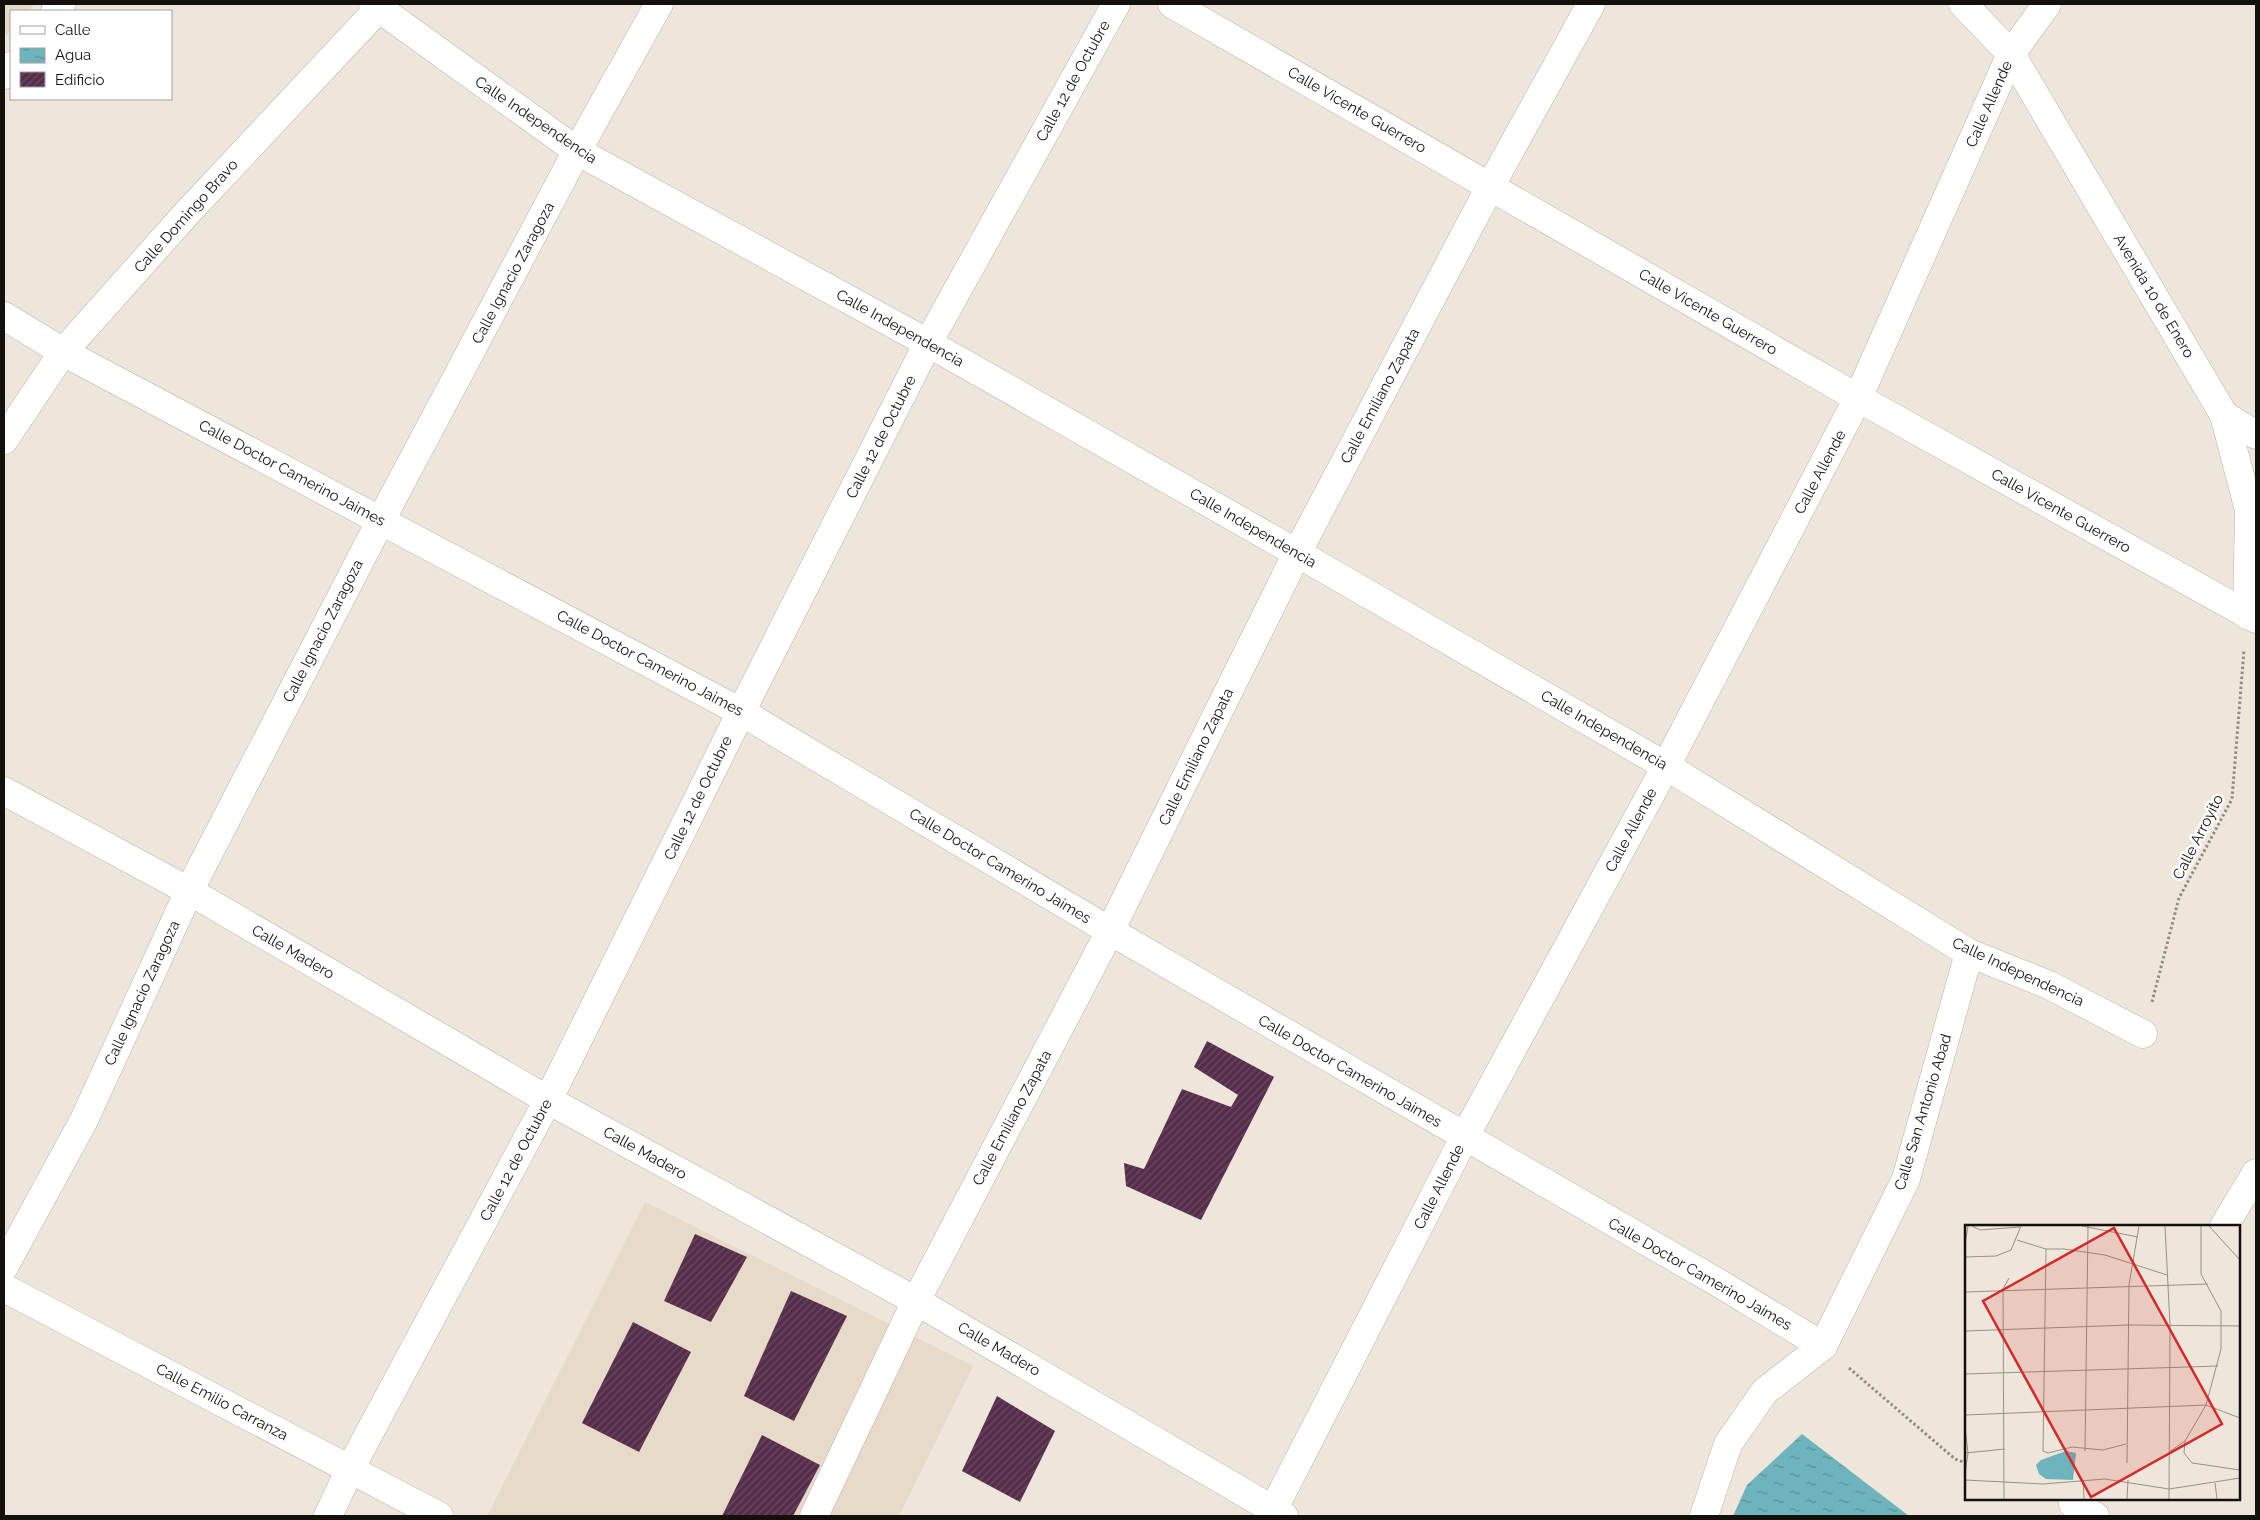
<svg xmlns="http://www.w3.org/2000/svg" width="2260" height="1520" font-family="Raleway,sans-serif">
  <style>
    .built { fill: #e7dac9 }
    .water { fill: url(#water-ripples) }
    .building { fill: url(#building-hatch) }
    .lines { fill: none; stroke-linecap: round; stroke-linejoin: round }
    .street-casing { stroke: #bbb2a8; stroke-width: 29 }
    .path { stroke: #928c84; stroke-width: 3; stroke-dasharray: 2.5 2.5; stroke-linecap: butt }
    .street { stroke: #fff; stroke-width: 28 }
    .labels { text-anchor: middle; dominant-baseline: central; stroke-width: 5; stroke-linejoin: round; paint-order: stroke }
    .street-label { font-size: 15px; fill: #14110d; stroke: #fff }
    .inset-road { fill: none; stroke: #979188; stroke-width: 1 }
    .view { fill: #d62828; fill-opacity: 0.15; stroke: #d62828; stroke-width: 2.5 }
    .inset-edge { fill: none; stroke: #14110d; stroke-width: 2.5 }
  </style>
  <defs>
    <pattern id="water-ripples" width="26" height="14" patternUnits="userSpaceOnUse" patternTransform="scale(1.25)"><rect width="26" height="14" fill="#6db4bc"/><path d="M2 4q2-2 4 0t4 0M15 11q2-2 4 0t4 0" fill="none" stroke="#589197"/></pattern>
    <pattern id="building-hatch" width="6" height="6" patternUnits="userSpaceOnUse" patternTransform="scale(1.25)"><rect width="6" height="6" fill="#562e4c"/><path d="M-1 1l2-2M0 6l6-6M5 7l2-2" fill="none" stroke="#6a4a61"/></pattern>
  </defs>
  <rect width="100%" height="100%" fill="#eee6da"/>
  <!-- built -->
  <g class="built">
    <polygon points="4,4 35,4 28,11 11,11 11,30 4,38"/>
    <polygon points="645,1202 973,1366 899,1516 487,1516"/>
  </g>
  <!-- water -->
  <polygon class="water" points="1802,1434 1909,1516 1733,1516 1747,1485"/>
  <!-- building -->
  <g class="building">
    <polygon points="1207,1041 1274,1077 1201,1220 1126,1186 1124,1163 1144,1169 1182,1089 1231,1107 1238,1095 1194,1067"/>
    <polygon points="695,1234 747,1257 711,1322 664,1301"/>
    <polygon points="791,1291 847,1316 794,1421 744,1396"/>
    <polygon points="633,1322 691,1352 639,1452 582,1423"/>
    <polygon points="997,1396 1055,1431 1020,1502 962,1471"/>
    <polygon points="762,1435 820,1465 793,1516 722,1516"/>
  </g>
  <g class="lines">
    <defs>
      <g id="street">
        <polyline points="373,4 577,151 928,343 1297,553 1666,766 1969,953 2049,985 2143,1034"/>
        <polyline points="1172,4 1858,398 2256,619"/>
        <polyline points="1963,4 2011,54 2224,415 2249,510 2247,615"/>
        <polyline points="55,11 61,4"/>
        <polyline points="4,75 11,66"/>
        <polyline points="4,316 63,352 741,712 1110,931 1722,1285 1823,1346"/>
        <polyline points="2224,415 2256,435"/>
        <polyline points="4,440 63,352 187,213 383,4"/>
        <polyline points="4,791 189,891 548,1100 916,1301 1284,1516"/>
        <polyline points="2224,1226 2256,1173"/>
        <polyline points="4,1267 84,1120 189,891 381,520 577,151 659,4"/>
        <polyline points="4,1288 439,1516"/>
        <polyline points="2073,1504 2095,1516"/>
        <polyline points="328,1516 350,1469 548,1100 741,712 928,343 1116,4"/>
        <polyline points="814,1516 916,1301 1110,931 1297,553 1490,187 1591,4"/>
        <polyline points="1270,1516 1464,1138 1666,766 1858,398 2011,54 2047,4"/>
        <polyline points="1704,1516 1728,1444 1765,1391 1823,1346 1906,1179 1969,953"/>
      </g>
    </defs>
    <!-- street casing -->
    <use href="#street" class="street-casing"/>
    <!-- path -->
    <g class="path">
      <polyline points="2152,1002 2179,898 2232,799 2244,650"/>
      <polyline points="1849,1368 1955,1459 1966,1463"/>
    </g>
    <!-- street -->
    <use href="#street" class="street"/>
  </g>
  <g class="labels">
    <!-- street labels -->
    <g class="street-label">
      <text transform="translate(1073 81) rotate(-61)">Calle 12 de Octubre</text>
      <text transform="translate(1989 104) rotate(-66)">Calle Allende</text>
      <text transform="translate(1357 110) rotate(30)">Calle Vicente Guerrero</text>
      <text transform="translate(536 120) rotate(34)">Calle Independencia</text>
      <text transform="translate(186 216) rotate(-48)">Calle Domingo Bravo</text>
      <text transform="translate(513 273) rotate(-62)">Calle Ignacio Zaragoza</text>
      <text transform="translate(2154 296) rotate(59)">Avenida 10 de Enero</text>
      <text transform="translate(1708 312) rotate(30)">Calle Vicente Guerrero</text>
      <text transform="translate(900 328) rotate(29)">Calle Independencia</text>
      <text transform="translate(1380 396) rotate(-62)">Calle Emiliano Zapata</text>
      <text transform="translate(881 437) rotate(-63)">Calle 12 de Octubre</text>
      <text transform="translate(1820 472) rotate(-62)">Calle Allende</text>
      <text transform="translate(292 473) rotate(28)">Calle Doctor Camerino Jaimes</text>
      <text transform="translate(2061 511) rotate(29)">Calle Vicente Guerrero</text>
      <text transform="translate(1253 528) rotate(30)">Calle Independencia</text>
      <text transform="translate(323 631) rotate(-63)">Calle Ignacio Zaragoza</text>
      <text transform="translate(650 663) rotate(28)">Calle Doctor Camerino Jaimes</text>
      <text transform="translate(1604 730) rotate(30)">Calle Independencia</text>
      <text transform="translate(1196 757) rotate(-64)">Calle Emiliano Zapata</text>
      <text transform="translate(698 798) rotate(-64)">Calle 12 de Octubre</text>
      <text transform="translate(1631 830) rotate(-62)">Calle Allende</text>
      <text transform="translate(2198 837) rotate(-63)">Calle Arroyito</text>
      <text transform="translate(1000 866) rotate(31)">Calle Doctor Camerino Jaimes</text>
      <text transform="translate(293 952) rotate(30)">Calle Madero</text>
      <text transform="translate(2018 972) rotate(25)">Calle Independencia</text>
      <text transform="translate(142 993) rotate(-65)">Calle Ignacio Zaragoza</text>
      <text transform="translate(1350 1071) rotate(30)">Calle Doctor Camerino Jaimes</text>
      <text transform="translate(1923 1112) rotate(-73)">Calle San Antonio Abad</text>
      <text transform="translate(1012 1118) rotate(-62)">Calle Emiliano Zapata</text>
      <text transform="translate(645 1153) rotate(29)">Calle Madero</text>
      <text transform="translate(516 1160) rotate(-62)">Calle 12 de Octubre</text>
      <text transform="translate(1439 1187) rotate(-63)">Calle Allende</text>
      <text transform="translate(1700 1274) rotate(30)">Calle Doctor Camerino Jaimes</text>
      <text transform="translate(999 1349) rotate(30)">Calle Madero</text>
      <text transform="translate(222 1402) rotate(28)">Calle Emilio Carranza</text>
    </g>
  </g>
  <!-- overview -->
  <g transform="translate(1965 1225)">
    <rect width="275" height="275" fill="#eee6da"/>
    <path d="M101 226 111 228 108 255 81 254 74 249 71 240 76 235Z" fill="#6db4bc"/>
    <path class="inset-road" d="M7 1 15 5 55 2M117 1 173 12M200 1 205 100 204 274M244 1 275 35M52 15 81 24H99L140 30 202 50M0 19 3 1M81 24 78 226 83 228 107 222 138 225 161 219M0 32 31 31 46 25 56 1M0 67 243 59M0 106 164 100 275 101M0 149 253 141M0 190 241 180 275 193M0 202 3 228 0 249M220 216 219 228 227 238 275 245M120 226 123 1M204 227 220 216 241 180 256 124V86L236 49V1M0 228 40 224M162 238 164 60 174 1M0 255 78 259 140 254 204 264 275 253M118 255 119 274M250 258 252 274M39 274 38 64 44 53M162 274 163 255"/>
    <path class="view" d="M149 3 257 199 126 272 18 76Z"/>
    <rect width="275" height="275" class="inset-edge"/>
  </g>
  <!-- border -->
  <rect width="2260" height="1520" fill="none" stroke="#14110d" stroke-width="10"/>
  <!-- legend -->
  <rect x="10" y="10" width="162" height="90" fill="#ffffff" stroke="#a1a09e"/>
  <rect x="20" y="26" width="25" height="8" fill="#ffffff" stroke="#a1a09e"/>
  <text x="55" y="35" font-size="15" fill="#14110d">Calle</text>
  <rect x="20" y="48" width="25" height="15" fill="url(#water-ripples)" stroke="#a1a09e"/>
  <text x="55" y="60" font-size="15" fill="#14110d">Agua</text>
  <rect x="20" y="72" width="25" height="15" fill="url(#building-hatch)" stroke="#a1a09e"/>
  <text x="55" y="85" font-size="15" fill="#14110d">Edificio</text>
</svg>
